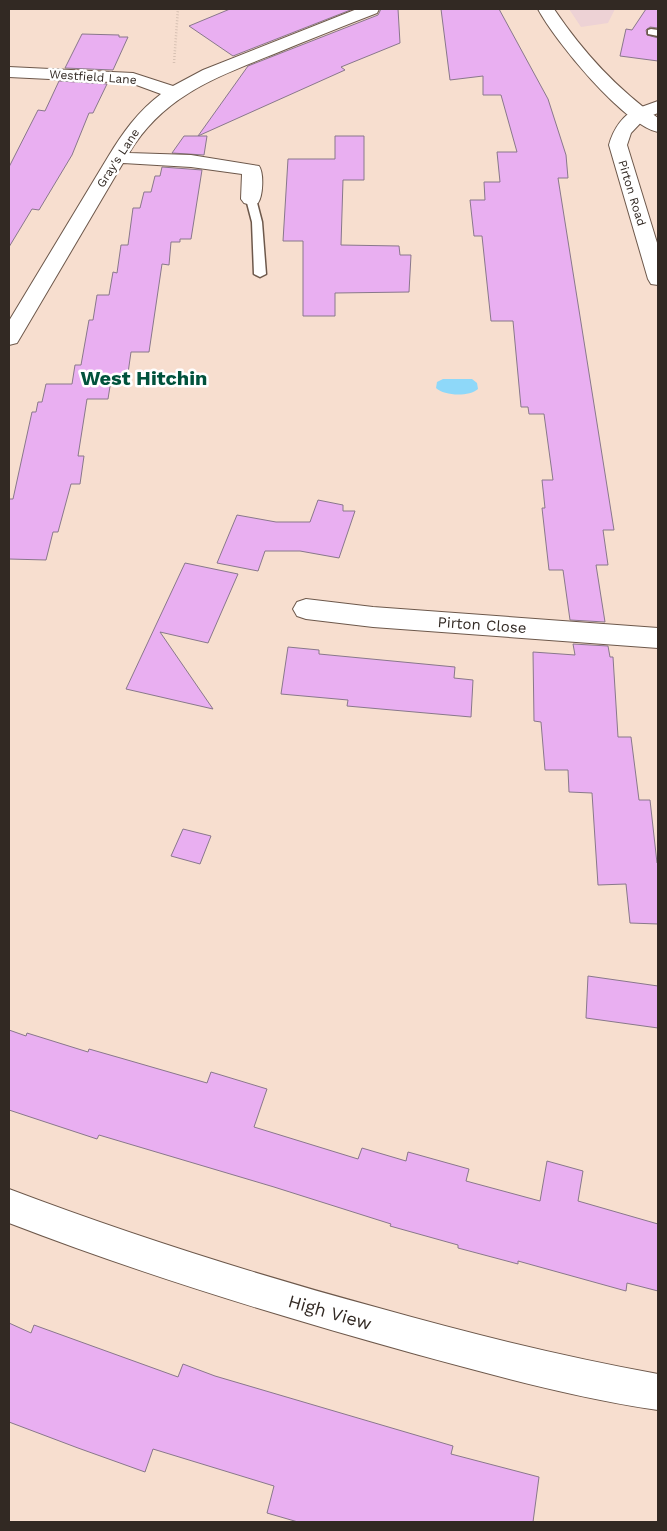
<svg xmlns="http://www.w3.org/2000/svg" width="667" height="1531" font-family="'Work Sans',sans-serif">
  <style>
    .commercial { fill: #edd2d5 }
    .water { fill: #8ed8f9 }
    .building { fill: #e9aff1; stroke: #89788b }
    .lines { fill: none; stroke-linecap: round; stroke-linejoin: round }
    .lane-casing { stroke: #6d584b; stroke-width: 3 }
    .street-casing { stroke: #6d584b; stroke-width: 2 }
    .secondary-casing { stroke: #6d584b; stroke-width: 2 }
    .primary-casing { stroke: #6d584b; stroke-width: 2 }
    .path { stroke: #b8a498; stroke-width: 2.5; stroke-dasharray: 0.5 2.5; stroke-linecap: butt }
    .lane { fill: #fff; fill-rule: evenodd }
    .street { fill: #fff; fill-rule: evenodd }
    .secondary { fill: #fff; fill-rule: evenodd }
    .primary { fill: #fff; fill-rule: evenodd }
    .labels { text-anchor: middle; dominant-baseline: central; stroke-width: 5; stroke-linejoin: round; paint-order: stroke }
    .far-street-label { font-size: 12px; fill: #322923; stroke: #fff }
    .street-label { font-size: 15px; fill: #322923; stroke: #fff }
    .near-street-label { font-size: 18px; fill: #322923; stroke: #fff }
    .district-label { font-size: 20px; font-weight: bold; fill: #01523c; stroke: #fff }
  </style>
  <rect width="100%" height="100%" fill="#f7decf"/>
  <!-- commercial -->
  <polygon class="commercial" points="569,9 615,9 608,23 581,27"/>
  <!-- water -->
  <path class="water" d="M443 379H472L477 383 478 389C469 397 444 396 436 388L437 382Z"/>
  <!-- building -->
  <g class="building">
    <polygon points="230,9 353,9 233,56 189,26"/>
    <polygon points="381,9 398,9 400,43 341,67 345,70 198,136 248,66 378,15"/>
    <polygon points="441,9 499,9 548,99 566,155 568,178 558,178 614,530 603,530 608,565 596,565 605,622 570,620 563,570 549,570 542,508 545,508 542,480 553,480 544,414 529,414 528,407 521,407 513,321 491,321 482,236 474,236 470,200 485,200 484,182 500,182 497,152 517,152 501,95 483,95 483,76 450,80"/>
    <polygon points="646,9 658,9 658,28 650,27 646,30 647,35 658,38 658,61 620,56 626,29 632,30"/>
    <polygon points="82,34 119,35 119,37 128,37 113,70 65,68"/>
    <polygon points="59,81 107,84 93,113 89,113 72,155 39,210 32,209 9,247 9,167 38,110 45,111"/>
    <polygon points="184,136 207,136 204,155 172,153"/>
    <polygon points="335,136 364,136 364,180 343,180 341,245 399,246 400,255 411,255 409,292 335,293 335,316 303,316 303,241 283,241 288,159 335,159"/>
    <polygon points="162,167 202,170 191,239 180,239 180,242 171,242 169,265 162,264 149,352 131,352 127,380 111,380 108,399 87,399 78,456 84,456 80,484 71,484 58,532 53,532 46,560 9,559 9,499 13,499 32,412 36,412 38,402 42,402 46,384 72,384 75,365 81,365 89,320 93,320 97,295 109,295 113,272 117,273 121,245 128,245 133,208 140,208 144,192 151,192 155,176 160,176"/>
    <polygon points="318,500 343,505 343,511 355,511 339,558 300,551 265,551 258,571 217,563 237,515 276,522 310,522"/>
    <polygon points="185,563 238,574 208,643 160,632 213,709 126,689"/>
    <polygon points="573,644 608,646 610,657 613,657 618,737 631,737 639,800 650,800 657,863 658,863 658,924 630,923 626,884 598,885 592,793 569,792 568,770 545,770 541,722 534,721 533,652 575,655"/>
    <polygon points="288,647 319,650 319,654 455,667 454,678 473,680 471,717 347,706 348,700 281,694"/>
    <polygon points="183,829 211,836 200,864 171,856"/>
    <polygon points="588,976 658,986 658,1028 586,1018"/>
    <polygon points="9,1030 26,1036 27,1033 88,1052 89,1049 124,1059 207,1083 211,1072 267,1089 254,1127 358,1159 362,1148 406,1161 408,1152 469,1169 466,1181 540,1201 547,1161 583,1171 578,1201 658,1224 658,1291 627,1283 626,1291 518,1261 518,1264 458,1248 458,1245 390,1226 391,1224 274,1187 99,1135 97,1139 9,1110"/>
    <polygon points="9,1323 31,1333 34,1325 178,1377 183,1364 215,1376 453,1446 451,1454 539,1477 533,1522 298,1522 267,1513 274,1486 153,1449 145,1472 78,1448 9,1422"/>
  </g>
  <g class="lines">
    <defs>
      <g id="lane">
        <polygon points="651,29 658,30 658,36 648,34 648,30"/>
        <polygon points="251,196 256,199 262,222 266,274 260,277 254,274 252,222 246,199"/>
      </g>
      <g id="street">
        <path d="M357 9H379L377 13C343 26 308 40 274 54 216 77 163 96 129 153L191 155 259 166C264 173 263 196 258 203L251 205 244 203 241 199 242 174 191 167 123 163 20 338 17 343 9 345V321L108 157C122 134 138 111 161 94L131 83 9 77V67L133 73 173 86 203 70Z"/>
        <polygon points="658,101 658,113 640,120 633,118 631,114 633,110"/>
        <polygon points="306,599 373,607 658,628 658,648 373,627 306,619 297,616 293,609 297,602"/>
        <path d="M9 1189C130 1235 254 1274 379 1308 471 1334 564 1357 658 1374V1410C575 1398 493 1375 412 1353 275 1315 141 1274 9 1223Z"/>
      </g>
      <path id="secondary" d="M640 108 647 110 649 114 631 133 627 145 658 246V285L651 284 648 279 609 145C613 130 623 113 640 108Z"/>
      <path id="primary" d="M538 9H554C583 52 616 88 658 118V132C623 124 555 41 538 9Z"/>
    </defs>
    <!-- lane casing -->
    <use href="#lane" class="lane-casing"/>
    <!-- street casing -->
    <use href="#street" class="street-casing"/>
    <!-- secondary casing -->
    <use href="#secondary" class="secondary-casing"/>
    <!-- primary casing -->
    <use href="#primary" class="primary-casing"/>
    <!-- path -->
    <polyline class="path" points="174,63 178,9"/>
    <!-- lane -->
    <use href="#lane" class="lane"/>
    <!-- street -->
    <use href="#street" class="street"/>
    <!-- secondary -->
    <use href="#secondary" class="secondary"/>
    <!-- primary -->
    <use href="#primary" class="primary"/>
  </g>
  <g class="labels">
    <!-- far-street labels -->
    <g class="far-street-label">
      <text transform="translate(93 77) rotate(4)">Westfield Lane</text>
      <text transform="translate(118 158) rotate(-57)">Gray's Lane</text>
      <text transform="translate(632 193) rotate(73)">Pirton Road</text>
    </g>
    <!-- street labels -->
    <g class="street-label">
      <text transform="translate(482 625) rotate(4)">Pirton Close</text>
    </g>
    <!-- near-street labels -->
    <g class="near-street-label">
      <text transform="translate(330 1312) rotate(16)">High View</text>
    </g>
    <!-- district labels -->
    <g class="district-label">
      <text x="144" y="378">West Hitchin</text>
    </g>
  </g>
  <!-- border -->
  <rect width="667" height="1531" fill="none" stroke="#322923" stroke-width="20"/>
</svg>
